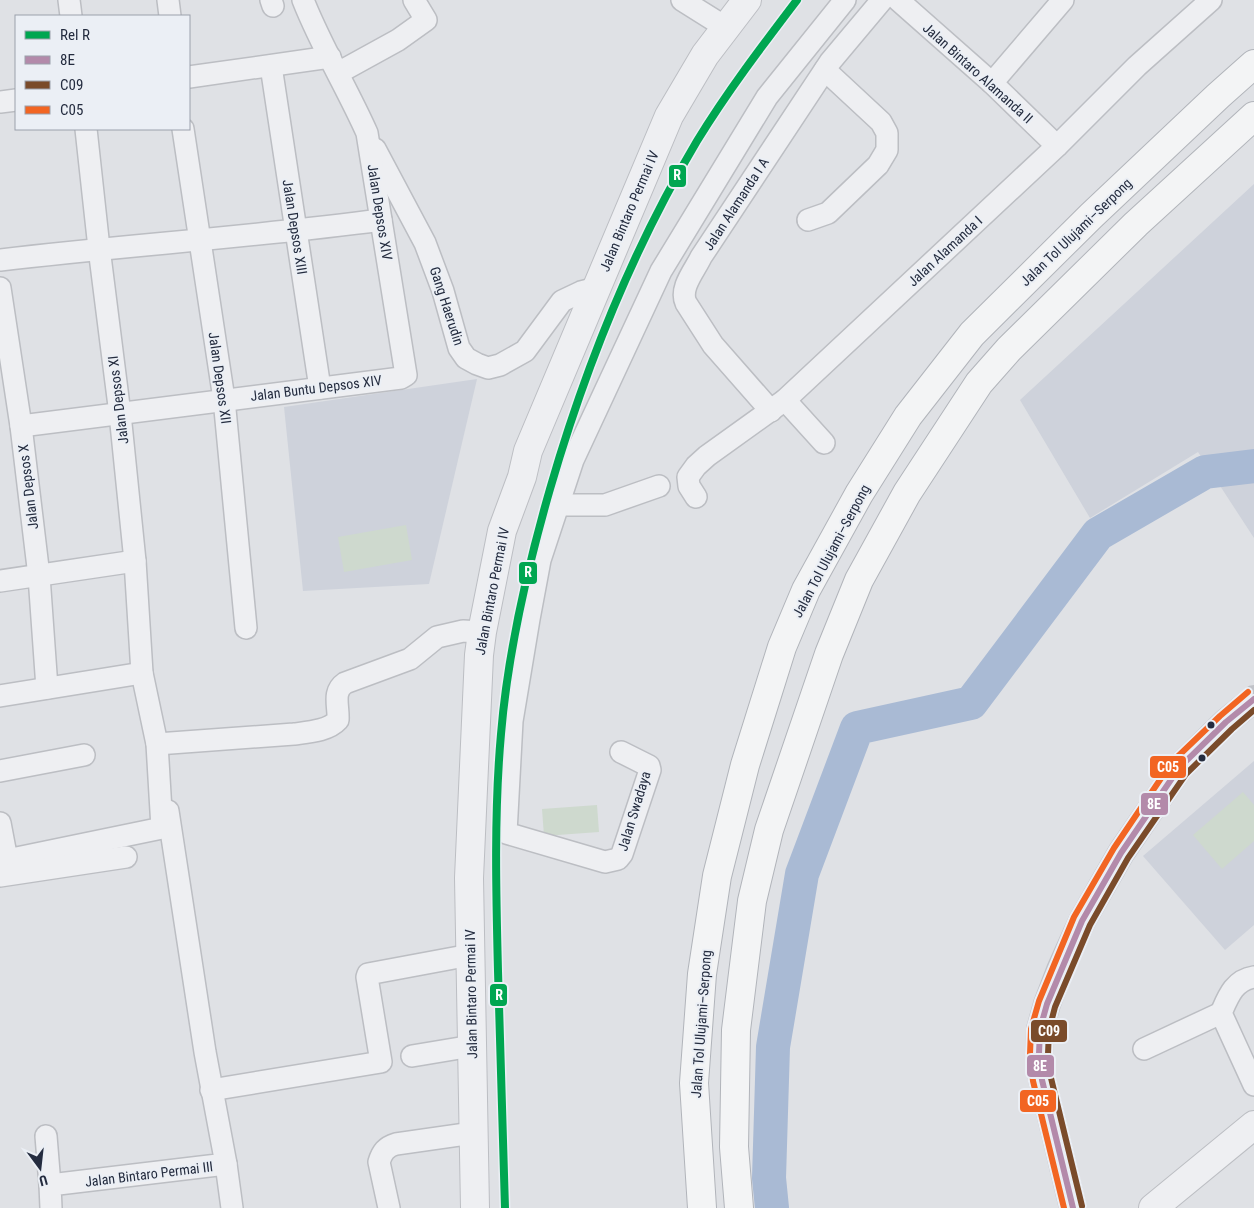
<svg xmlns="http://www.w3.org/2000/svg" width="1254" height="1208" font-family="'Roboto Condensed',sans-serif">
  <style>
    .built { fill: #ced2db }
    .green { fill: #ced9ce }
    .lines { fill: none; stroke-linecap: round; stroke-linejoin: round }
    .river { stroke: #a9bad4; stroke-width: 34 }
    .minor-casing { stroke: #bcbec3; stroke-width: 24 }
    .tertiary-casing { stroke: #bcbec3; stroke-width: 30 }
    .motorway-casing { stroke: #b1b4ba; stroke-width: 30 }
    .minor { stroke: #eeeff2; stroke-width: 21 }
    .tertiary { stroke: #eeeff2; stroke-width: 28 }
    .secondary { stroke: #c0c2c8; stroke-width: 28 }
    .motorway { stroke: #f3f4f5; stroke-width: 28 }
    .bus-1-casing { stroke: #ebeff5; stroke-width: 10 }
    .bus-2-casing { stroke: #ebeff5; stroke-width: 10 }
    .bus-3-casing { stroke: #ebeff5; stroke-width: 10 }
    .bus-1 { stroke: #b38aaa; stroke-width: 6 }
    .bus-2 { stroke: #7a4b2a; stroke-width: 6 }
    .bus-3 { stroke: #f26522; stroke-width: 6 }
    .rail-1-casing { stroke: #ebeff5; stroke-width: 11 }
    .rail-1 { stroke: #00a651; stroke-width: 8 }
    .bus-dot { fill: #242c3f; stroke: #ebeff5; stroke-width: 2 }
    .labels { text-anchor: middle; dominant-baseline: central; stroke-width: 4; stroke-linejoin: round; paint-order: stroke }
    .street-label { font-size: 14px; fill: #242c3f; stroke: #ebeff5 }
    .line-badge { stroke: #ebeff5; stroke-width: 2 }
    .badge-label { font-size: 14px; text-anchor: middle; font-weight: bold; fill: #fff }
  </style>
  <rect width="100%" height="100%" fill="#dfe1e5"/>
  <!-- built -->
  <g class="built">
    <polygon points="1254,184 1254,538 1198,452 1090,518 1020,400"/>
    <polygon points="477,379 429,584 303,591 284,407"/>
    <polygon points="1254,761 1254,925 1225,950 1143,856"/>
  </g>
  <!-- green -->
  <g class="green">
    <polygon points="406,525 412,560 344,572 338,537"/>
    <polygon points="1243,792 1254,805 1254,841 1222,869 1193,835"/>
    <polygon points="597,805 599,832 544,836 542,809"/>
  </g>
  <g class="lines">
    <!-- river -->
    <polyline class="river" points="772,1208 769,1178 773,1047 802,874 857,728 971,703 1098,534 1205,472 1254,466"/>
    <defs>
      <g id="minor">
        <polyline points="69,0 71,16"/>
        <polyline points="168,0 170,16"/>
        <polyline points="271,0 273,6"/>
        <polyline points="682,0 725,27"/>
        <polyline points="898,0 992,83 1057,146"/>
        <polyline points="271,66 320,388"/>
        <polyline points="338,73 398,40 426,20 414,0"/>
        <polyline points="189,77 330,57"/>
        <polyline points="992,83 1063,0"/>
        <polyline points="0,102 16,100"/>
        <polyline points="183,129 224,399 246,628"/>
        <polyline points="375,149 425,243 443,291 459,348 466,358 477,364 488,368 500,365 525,351 562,301 581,292 597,288"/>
        <polyline points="808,220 828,213 878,165 887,150 887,133 881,122 825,70"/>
        <path d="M0 260C127 245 254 237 381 220"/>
        <polyline points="0,288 21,426 39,576 47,688"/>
        <polyline points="785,400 824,443"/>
        <path d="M771 411 713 345 686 303C679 288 695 270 701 257L830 62 882 0"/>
        <path d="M21 426 401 378 406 375 367 133C347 88 321 46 303 0"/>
        <polyline points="696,497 689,486 688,477 696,466 707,456 785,400 1057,146 1137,66 1211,0"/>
        <polyline points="558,505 605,505 659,486"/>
        <polyline points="0,581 135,561"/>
        <polyline points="0,696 142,673"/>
        <path d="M157 744 294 734C309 732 328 731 338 720 339 706 332 692 345 683L410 659 437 637 463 631 482 632"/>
        <polyline points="621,752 649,766 650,770 622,854 618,859 605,862 506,833 512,721 529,619 540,560 573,460 661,271 767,97 845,0"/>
        <polyline points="0,771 84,755"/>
        <polyline points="0,823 7,860 162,828 157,744 142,673 135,561 120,414 99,248 86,129"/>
        <polyline points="0,876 126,857"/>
        <path d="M1254 977C1234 980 1228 997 1221 1013L1254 1085"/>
        <polyline points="1144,1049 1221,1013"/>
        <polyline points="412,1056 472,1046"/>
        <polyline points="211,1090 381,1062 367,977 368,974 470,955"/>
        <polyline points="46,1136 50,1185"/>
        <polyline points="226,1164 232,1208"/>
        <polyline points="51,1208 50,1185 226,1164 205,1052 168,811"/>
        <path d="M389 1208 379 1162C382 1152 386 1147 396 1144L473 1133"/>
      </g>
      <g id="tertiary">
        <polyline points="475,1208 469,878 479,655 482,632 502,531 522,477 528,451 669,116 705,55 747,0"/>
        <polyline points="1153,1208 1254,1125"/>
      </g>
      <g id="motorway">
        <polyline points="702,1208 694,1083 702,974 717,876 745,765 782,647 806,590 859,494 908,416 972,334 1091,216 1218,96 1254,64"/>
        <polyline points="739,1208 734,1147 736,1030 752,901 769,830 829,654 859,580 907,493 979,383 1009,349 1136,224 1254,116"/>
      </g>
    </defs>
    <!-- minor casing -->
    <use href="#minor" class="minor-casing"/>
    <!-- tertiary casing -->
    <use href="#tertiary" class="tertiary-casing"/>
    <!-- motorway casing -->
    <use href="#motorway" class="motorway-casing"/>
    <!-- minor -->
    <use href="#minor" class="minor"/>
    <!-- tertiary -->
    <use href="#tertiary" class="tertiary"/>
    <!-- secondary -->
    <polyline class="secondary" points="1073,1208 1042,1080 1039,1054 1040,1029 1047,1004 1060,970 1082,921 1121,853 1179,768 1226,722 1254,699"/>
    <!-- motorway -->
    <use href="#motorway" class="motorway"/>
    <defs>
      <polyline id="bus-1" points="1073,1208 1042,1080 1039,1054 1040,1029 1047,1004 1082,921 1121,853 1179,768 1226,722 1254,699"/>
      <polyline id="bus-2" points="1082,1206 1051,1078 1048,1054 1049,1030 1055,1007 1090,925 1128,858 1186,774 1232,729 1254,710"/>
      <polyline id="bus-3" points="1064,1208 1033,1081 1030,1054 1031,1029 1039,1001 1074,917 1114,848 1172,762 1220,716 1248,692"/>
    </defs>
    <!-- bus-1 casing -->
    <use href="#bus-1" class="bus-1-casing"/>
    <!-- bus-2 casing -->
    <use href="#bus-2" class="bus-2-casing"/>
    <!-- bus-3 casing -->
    <use href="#bus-3" class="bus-3-casing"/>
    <!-- bus-1 -->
    <use href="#bus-1" class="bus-1"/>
    <!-- bus-2 -->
    <use href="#bus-2" class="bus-2"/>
    <!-- bus-3 -->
    <use href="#bus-3" class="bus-3"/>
    <defs>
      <path id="rail-1" d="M505 1208C502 1129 500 1050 498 971 496 892 494 812 501 734 508 650 527 569 550 489 585 368 632 250 697 141 727 92 762 46 797 0"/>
    </defs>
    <!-- rail-1 casing -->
    <use href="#rail-1" class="rail-1-casing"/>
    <!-- rail-1 -->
    <use href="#rail-1" class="rail-1"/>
  </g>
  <!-- markers -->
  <g class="bus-dot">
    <circle cx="1211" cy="725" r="4.5"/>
    <circle cx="1202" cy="758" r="4.5"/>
  </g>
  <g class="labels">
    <!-- street labels -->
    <g class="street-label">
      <text transform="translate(978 73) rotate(42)">Jalan Bintaro Alamanda II</text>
      <text transform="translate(736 204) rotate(-57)">Jalan Alamanda I A</text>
      <text transform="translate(629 211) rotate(-67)">Jalan Bintaro Permai IV</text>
      <text transform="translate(380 212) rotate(81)">Jalan Depsos XIV</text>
      <text transform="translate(295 227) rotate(81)">Jalan Depsos XIII</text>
      <text transform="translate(1076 232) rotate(-44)">Jalan Tol Ulujami–Serpong</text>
      <text transform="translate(945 251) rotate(-43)">Jalan Alamanda I</text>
      <text transform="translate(447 306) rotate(72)">Gang Haerudin</text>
      <text transform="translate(220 378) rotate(82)">Jalan Depsos XII</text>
      <text transform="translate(316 388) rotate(-7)">Jalan Buntu Depsos XIV</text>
      <text transform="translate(118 400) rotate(-97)">Jalan Depsos XI</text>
      <text transform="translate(28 487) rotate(-97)">Jalan Depsos X</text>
      <text transform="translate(831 551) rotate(-62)">Jalan Tol Ulujami–Serpong</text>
      <text transform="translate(492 591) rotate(-79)">Jalan Bintaro Permai IV</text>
      <text transform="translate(634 811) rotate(-73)">Jalan Swadaya</text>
      <text transform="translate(471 994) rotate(-91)">Jalan Bintaro Permai IV</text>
      <text transform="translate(701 1024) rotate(-86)">Jalan Tol Ulujami–Serpong</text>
      <text transform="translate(149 1174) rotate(-7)">Jalan Bintaro Permai III</text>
    </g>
  </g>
  <g class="line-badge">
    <rect x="668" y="164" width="19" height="24" rx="5" fill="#00a651"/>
    <rect x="518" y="561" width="20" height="24" rx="5" fill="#00a651"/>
    <rect x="1149" y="755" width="38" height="24" rx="5" fill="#f26522"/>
    <rect x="1140" y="792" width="29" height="24" rx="5" fill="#b38aaa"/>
    <rect x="489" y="983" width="19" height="24" rx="5" fill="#00a651"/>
    <rect x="1030" y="1019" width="38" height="24" rx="5" fill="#7a4b2a"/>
    <rect x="1026" y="1054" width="29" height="24" rx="5" fill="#b38aaa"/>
    <rect x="1019" y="1089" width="38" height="24" rx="5" fill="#f26522"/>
  </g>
  <g class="badge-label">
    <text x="677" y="180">R</text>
    <text x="528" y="577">R</text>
    <text x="1168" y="772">C05</text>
    <text x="1154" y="809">8E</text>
    <text x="499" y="1000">R</text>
    <text x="1049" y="1036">C09</text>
    <text x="1040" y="1071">8E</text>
    <text x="1038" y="1106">C05</text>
  </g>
  <!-- legend -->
  <rect x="15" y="15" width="175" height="115" fill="#ebeff5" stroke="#9ba1ac"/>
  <rect x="25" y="31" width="25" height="8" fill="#00a651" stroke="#9ba1ac"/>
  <text x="60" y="40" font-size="15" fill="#242c3f">Rel R</text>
  <rect x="25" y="56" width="25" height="8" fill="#b38aaa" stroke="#9ba1ac"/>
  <text x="60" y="65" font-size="15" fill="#242c3f">8E</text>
  <rect x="25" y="81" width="25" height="8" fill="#7a4b2a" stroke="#9ba1ac"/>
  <text x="60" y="90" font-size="15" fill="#242c3f">C09</text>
  <rect x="25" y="106" width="25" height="8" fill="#f26522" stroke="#9ba1ac"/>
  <text x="60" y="115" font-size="15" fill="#242c3f">C05</text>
  <!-- north arrow -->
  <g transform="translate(40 1168) rotate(165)" stroke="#ebeff5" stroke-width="4" paint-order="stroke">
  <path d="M0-4L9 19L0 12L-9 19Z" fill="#242c3f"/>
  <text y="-8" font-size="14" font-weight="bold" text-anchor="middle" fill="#242c3f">U</text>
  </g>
</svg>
